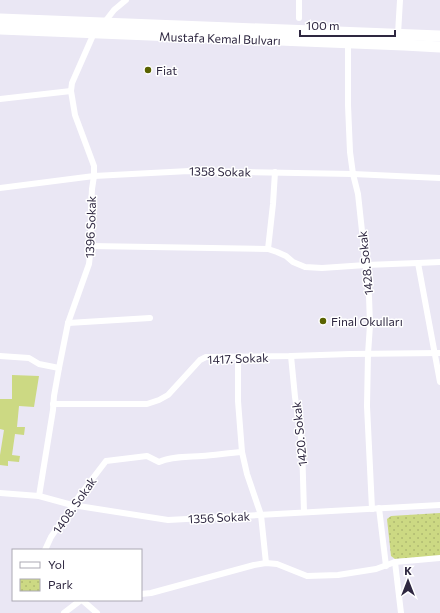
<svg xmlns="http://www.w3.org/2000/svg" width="440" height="613" font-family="Commissioner,sans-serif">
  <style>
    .green { fill: #ccd983 }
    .park { fill: url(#park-dots) }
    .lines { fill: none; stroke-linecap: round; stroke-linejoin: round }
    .street { stroke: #fff; stroke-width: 6 }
    .highway { stroke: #fff; stroke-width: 11 }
    .poi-dot { fill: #596200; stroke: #fff; stroke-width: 1.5 }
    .labels { text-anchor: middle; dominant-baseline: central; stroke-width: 3; stroke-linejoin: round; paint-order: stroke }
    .street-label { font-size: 12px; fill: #2e2740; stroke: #fff }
    .poi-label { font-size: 12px; fill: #2e2740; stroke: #fff; text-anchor: start }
  </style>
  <defs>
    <pattern id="park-dots" width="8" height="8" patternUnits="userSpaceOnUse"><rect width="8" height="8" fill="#ccd983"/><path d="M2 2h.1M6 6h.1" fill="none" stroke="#b0ba72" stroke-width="1.8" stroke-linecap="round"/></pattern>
  </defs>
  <rect width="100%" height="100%" fill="#eae7f4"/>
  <!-- green -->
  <polygon class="green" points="12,375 39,376 34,407 19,406 17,427 25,427 24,435 15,434 12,455 20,456 19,462 8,461 8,466 0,465 0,455 4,430 0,429 0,399 12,399"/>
  <!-- park -->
  <polygon class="park" points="440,513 440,556 395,559 391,556 387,519 391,516"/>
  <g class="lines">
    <!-- street -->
    <g class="street">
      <polyline points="299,18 299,0"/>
      <polyline points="104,23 114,10 126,0"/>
      <polyline points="398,34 400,0"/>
      <polyline points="348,43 348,105 350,152 353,174 358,194 369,296 370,325 368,354 367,406 372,509"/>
      <polyline points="0,99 71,91"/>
      <polyline points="0,188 94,176 189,171 353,174 440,178"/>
      <polyline points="91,246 268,249 277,252 286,256 293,262 305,267 322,268 366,265 418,263 440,262"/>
      <polyline points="268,249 273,204 275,172"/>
      <polyline points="418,263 440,382"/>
      <polyline points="68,323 150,318"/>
      <polyline points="0,356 29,358 39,364 59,368"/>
      <polyline points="291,356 295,397 302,444 304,512"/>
      <polyline points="238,357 238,401 242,452 247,474 261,515 266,563"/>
      <polyline points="53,404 147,404 159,400 168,395 200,360 206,357 291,356 350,354 440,353"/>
      <polyline points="0,493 39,496 72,505 168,520 440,505"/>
      <polyline points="39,496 53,410 54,396 59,368 68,323 89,264 91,246 91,208 92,189 94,176 94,166 75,115 71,91 72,83 94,33"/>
      <polyline points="379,508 386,566"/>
      <path d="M45 550 51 537 80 495 106 461 147 456 159 462C172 456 188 457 202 456 215 455 229 453 242 452"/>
      <polyline points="395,562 401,613"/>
      <polyline points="141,594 151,593 254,565 266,563 277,564 307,576 338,575 376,569 395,562 440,558"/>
      <polyline points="82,600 97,613"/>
      <polyline points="64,613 81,600"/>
    </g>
    <!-- highway -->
    <g class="highway">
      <polyline points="0,19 440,36"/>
      <polyline points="0,29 404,45 440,47"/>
    </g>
  </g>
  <!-- markers -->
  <g class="poi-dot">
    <circle cx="148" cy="70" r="4"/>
    <circle cx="323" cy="321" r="4"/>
  </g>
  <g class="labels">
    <!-- street labels -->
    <g class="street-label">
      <text transform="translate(220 38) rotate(2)">Mustafa Kemal Bulvarı</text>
      <text transform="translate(220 171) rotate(1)">1358 Sokak</text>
      <text transform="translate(90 227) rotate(-88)">1396 Sokak</text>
      <text transform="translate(365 263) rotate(-96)">1428. Sokak</text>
      <text transform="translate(238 358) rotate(-2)">1417. Sokak</text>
      <text transform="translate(299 434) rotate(-96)">1420. Sokak</text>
      <text transform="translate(74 505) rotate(-55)">1408. Sokak</text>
      <text transform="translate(219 517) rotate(-3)">1356 Sokak</text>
    </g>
    <!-- poi labels -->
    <g class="poi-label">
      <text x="156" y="70">Fiat</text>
      <text x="331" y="321">Final Okulları</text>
    </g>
  </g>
  <!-- legend -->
  <rect x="12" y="549" width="130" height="52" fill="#ffffff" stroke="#aba9b3"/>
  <rect x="20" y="562" width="20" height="6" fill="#ffffff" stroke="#aba9b3"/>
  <text x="48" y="569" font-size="12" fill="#2e2740">Yol</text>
  <rect x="20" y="579" width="20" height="12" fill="url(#park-dots)" stroke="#aba9b3"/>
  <text x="48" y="589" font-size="12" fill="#2e2740">Park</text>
  <!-- north arrow -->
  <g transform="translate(408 581)" stroke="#ffffff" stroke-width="3" paint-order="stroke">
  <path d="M0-3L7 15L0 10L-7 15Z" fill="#2e2740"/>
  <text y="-6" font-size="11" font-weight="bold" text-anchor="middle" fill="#2e2740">K</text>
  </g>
  <!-- scale -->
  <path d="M300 30v6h95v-6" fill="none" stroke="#2e2740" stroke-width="2"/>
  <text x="306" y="30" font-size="12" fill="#2e2740" stroke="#ffffff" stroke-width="3" paint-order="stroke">100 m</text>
</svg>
